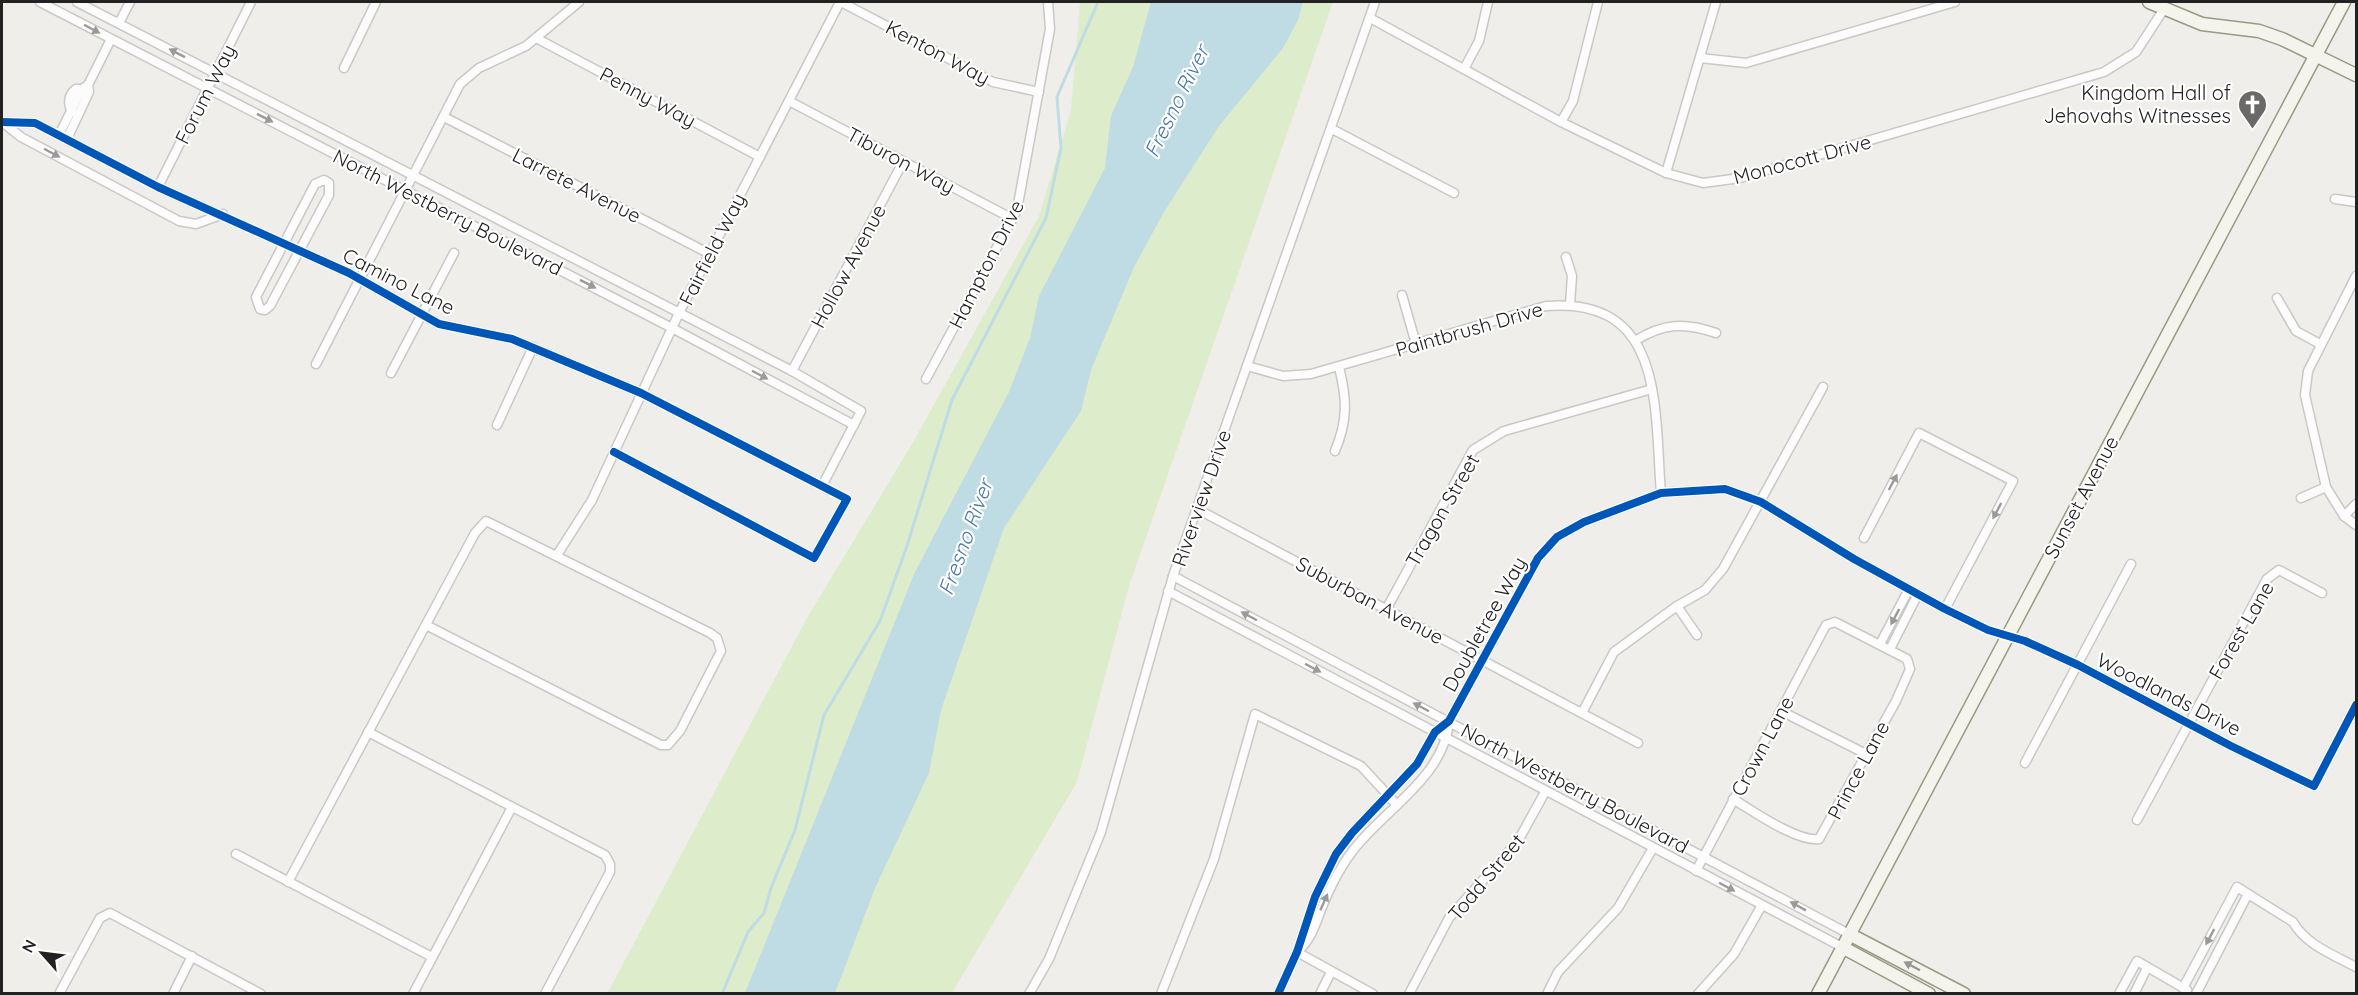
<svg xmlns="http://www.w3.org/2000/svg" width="2358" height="995" font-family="Quicksand,sans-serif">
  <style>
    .grass { fill: #ddeccb }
    .water { fill: #bfdbe3 }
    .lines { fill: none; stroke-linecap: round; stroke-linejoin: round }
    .stream { stroke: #bfdbe3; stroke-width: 3 }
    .street-casing { stroke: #c9c8c7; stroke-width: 11 }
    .secondary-casing { stroke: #999a82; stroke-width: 15 }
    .street { stroke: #fdfcfc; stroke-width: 8 }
    .secondary { stroke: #f4f4ed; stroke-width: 12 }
    .cycleway-casing { stroke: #fff; stroke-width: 11 }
    .cycleway { stroke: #0057b8; stroke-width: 8 }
    .oneway { fill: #9a9a9a }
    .oneway2 { fill: #969692 }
    .labels { text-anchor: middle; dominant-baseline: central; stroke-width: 4.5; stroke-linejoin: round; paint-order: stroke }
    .street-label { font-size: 20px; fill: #222; stroke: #fff }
    .poi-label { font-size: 20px; fill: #222; stroke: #fff; text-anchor: end }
    .water-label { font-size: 21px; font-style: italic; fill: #4a7aab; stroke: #fff }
  </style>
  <rect width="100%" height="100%" fill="#f0eeeb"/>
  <!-- grass -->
  <polygon class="grass" points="1080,2 1333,2 1129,586 1077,782 952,993 607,994 807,618 912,444 1039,216 1071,110"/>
  <!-- water -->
  <polygon class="water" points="1151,2 1303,2 1298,20 1283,48 1219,126 1164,212 1134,267 1091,370 1081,411 1004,528 941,710 929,773 875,888 835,993 745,993 915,572 1009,392 1030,338 1039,296 1105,168 1111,116 1133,67"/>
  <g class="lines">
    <!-- stream -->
    <polyline class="stream" points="722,994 748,932 764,913 771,888 795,830 824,715 880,621 907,546 952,400 1046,218 1061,148 1057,97 1098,2"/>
    <defs>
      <g id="street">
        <polyline points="40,2 672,328 854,425"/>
        <polyline points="77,2 792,371 861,411 822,486"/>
        <polyline points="841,2 993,82 1039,92"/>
        <polyline points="1370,18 1561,122 1666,173 1703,183 1740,178 2104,72 2136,52 2164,9"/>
        <polyline points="119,23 130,2"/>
        <polyline points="536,38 760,157"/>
        <polyline points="1700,58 1746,63 1955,2"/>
        <polyline points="344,68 376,2"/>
        <polyline points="1464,69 1479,41 1488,2"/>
        <polyline points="789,101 1013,219"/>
        <path d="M73 112C67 105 68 95 76 89H82"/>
        <polyline points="444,117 710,254"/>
        <polyline points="2,122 35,123 158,187 349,273 439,324 512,339 641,393 847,499 814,558 614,452"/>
        <polyline points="2,122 21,137 179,221 196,224 223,214"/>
        <polyline points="1561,122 1573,101 1598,2"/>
        <polyline points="1332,129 1454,193"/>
        <polyline points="59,135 82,89 88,85 111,39"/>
        <polyline points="67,139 89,92 88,85"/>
        <polyline points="1666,173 1716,2"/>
        <polygon points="324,180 329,183 329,195 270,306 265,310 260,309 256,297 315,184"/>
        <polyline points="158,187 251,2"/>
        <polyline points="2335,199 2356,202"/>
        <polyline points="1566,257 1572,276 1570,304"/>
        <polyline points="2356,276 2308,371 2305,395 2326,487 2344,516 2356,525"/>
        <polyline points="1402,295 1416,344"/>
        <polyline points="2277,298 2296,331 2320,344"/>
        <path d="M1635 341C1663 323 1685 322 1716 333"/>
        <polyline points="316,364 460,84 479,68 526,46 579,2"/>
        <path d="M1247 366 1283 376 1311 374 1546 306C1666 296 1654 410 1661 493"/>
        <polyline points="792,371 903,162"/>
        <polyline points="391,373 454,253"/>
        <polyline points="926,379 1017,210 1050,29 1048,2"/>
        <polyline points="497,425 533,347"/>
        <path d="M1335 451C1348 420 1347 399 1339 367"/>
        <polyline points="2301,498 2326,487"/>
        <polyline points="1197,509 1638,743"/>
        <polyline points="2344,516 2356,504"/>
        <polyline points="1864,538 1919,433 2013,481 1945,609"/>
        <polyline points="557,555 592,500 679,313 840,2"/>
        <polyline points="1173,576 1849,934"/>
        <polyline points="1168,591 1842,947"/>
        <polyline points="1677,606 1697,635"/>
        <polyline points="1387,608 1473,450 1504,431 1652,389"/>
        <polyline points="1880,644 1909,589"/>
        <polyline points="1890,649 1918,594"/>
        <polyline points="1781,711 1866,754"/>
        <polyline points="1582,713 1614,652 1677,606 1705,590 1723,569 1823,387"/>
        <polyline points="368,732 605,855 610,864 610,872 545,994"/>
        <polyline points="2025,763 2131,564"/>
        <polyline points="2137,820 2267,579 2279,570 2322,593"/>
        <polyline points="236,854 432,957"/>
        <path d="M1696 871 1826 625 1835 622 1907 659 1910 669 1896 701 1819 839C1797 842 1753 811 1733 799"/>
        <polyline points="288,882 475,533 486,521 710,633 717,638 721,651 680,731 668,745 661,745 426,625"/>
        <path d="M1297 952C1313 939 1317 918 1325 900 1334 879 1345 858 1361 841 1392 805 1445 773 1449 721"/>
        <polyline points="1297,952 1373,994"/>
        <path d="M2183 988 2237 887 2293 922C2306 945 2334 955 2356 967"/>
        <polyline points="59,994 100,918 110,913 261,994"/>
        <polyline points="173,994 192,956"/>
        <polyline points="413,994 512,807"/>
        <polyline points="1029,994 1049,959 1101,832 1173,576 1375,2"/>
        <polyline points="1161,994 1214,859 1255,714 1361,766 1397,805"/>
        <polyline points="1278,994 1297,952 1315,897 1336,854 1352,833 1417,764 1435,732 1449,721 1538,558 1557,537 1584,522 1661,493 1725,489 1761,502 1854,559 1945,609 1988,630 2025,641 2078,665 2231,746 2314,786 2356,705"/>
        <polyline points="1320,994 1331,972"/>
        <polyline points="1409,994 1449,918 1518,841 1545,792"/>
        <polyline points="1547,994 1558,972 1618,908 1653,848"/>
        <polyline points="1698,994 1734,954 1762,905"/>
        <polyline points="2119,994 2137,961 2187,990"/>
        <polyline points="2134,994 2147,968"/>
        <polyline points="2196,994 2248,894"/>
      </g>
      <g id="secondary">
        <polyline points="2149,2 2202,24 2259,31 2282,39 2356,75"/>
        <polyline points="1849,934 1964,994"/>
        <polyline points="1842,947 1929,994"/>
        <polyline points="1818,994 2344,2"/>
      </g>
    </defs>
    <!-- street casing -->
    <use href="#street" class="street-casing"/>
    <!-- secondary casing -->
    <use href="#secondary" class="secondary-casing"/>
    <!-- street -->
    <use href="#street" class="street"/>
    <!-- secondary -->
    <use href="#secondary" class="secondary"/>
    <defs>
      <g id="cycleway">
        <polyline points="2,122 35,123 158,187 349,273 439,324 512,339 641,393 847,499 814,558 614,452"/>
        <polyline points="1278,994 1297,952 1315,897 1336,854 1352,833 1417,764 1435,732 1449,721 1538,558 1557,537 1584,522 1661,493 1725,489 1761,502 1854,559 1945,609 1988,630 2025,641 2078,665 2231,746 2314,786 2356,705"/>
      </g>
    </defs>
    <!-- cycleway casing -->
    <use href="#cycleway" class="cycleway-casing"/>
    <!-- cycleway -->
    <use href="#cycleway" class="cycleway"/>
  </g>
  <!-- one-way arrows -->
  <defs><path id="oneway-solid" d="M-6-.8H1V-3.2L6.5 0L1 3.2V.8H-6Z" transform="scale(1.5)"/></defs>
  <g class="oneway">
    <use href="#oneway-solid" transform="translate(92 29) rotate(28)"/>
    <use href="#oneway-solid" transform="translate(177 53) rotate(-153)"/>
    <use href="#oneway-solid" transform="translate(265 118) rotate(27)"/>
    <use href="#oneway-solid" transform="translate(52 153) rotate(28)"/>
    <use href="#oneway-solid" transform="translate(588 284) rotate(27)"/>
    <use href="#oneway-solid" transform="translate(760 375) rotate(28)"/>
    <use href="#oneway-solid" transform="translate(1893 482) rotate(-62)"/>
    <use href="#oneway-solid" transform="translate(1997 511) rotate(118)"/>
    <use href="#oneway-solid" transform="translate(1249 616) rotate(-152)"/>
    <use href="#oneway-solid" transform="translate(1895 617) rotate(118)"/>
    <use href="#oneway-solid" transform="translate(1313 668) rotate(28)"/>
    <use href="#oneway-solid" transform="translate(1421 707) rotate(-152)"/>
    <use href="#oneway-solid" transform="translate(1727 887) rotate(28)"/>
    <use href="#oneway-solid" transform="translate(1324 902) rotate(-66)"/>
    <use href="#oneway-solid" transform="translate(1798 906) rotate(-151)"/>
    <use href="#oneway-solid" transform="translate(2210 937) rotate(118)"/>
  </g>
  <use class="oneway2" href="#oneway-solid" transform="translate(1912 966) rotate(-152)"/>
  <!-- icons -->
  <defs>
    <symbol id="church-pin" viewBox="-11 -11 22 30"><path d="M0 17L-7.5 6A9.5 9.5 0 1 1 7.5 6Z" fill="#6a6968" stroke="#fff"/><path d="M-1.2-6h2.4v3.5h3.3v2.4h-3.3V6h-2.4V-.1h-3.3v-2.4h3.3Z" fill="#fff"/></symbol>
  </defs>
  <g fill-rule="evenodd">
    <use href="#church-pin" x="2236" y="88" width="33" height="45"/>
  </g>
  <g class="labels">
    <!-- street labels -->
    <g class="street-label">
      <text transform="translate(938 52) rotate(28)">Kenton Way</text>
      <text transform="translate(205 94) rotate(-63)">Forum Way</text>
      <text transform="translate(648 97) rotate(28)">Penny Way</text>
      <text transform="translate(1802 159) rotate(-15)">Monocott Drive</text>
      <text transform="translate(901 160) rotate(28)">Tiburon Way</text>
      <text transform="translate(577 185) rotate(27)">Larrete Avenue</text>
      <text transform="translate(448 212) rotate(27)">North Westberry Boulevard</text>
      <text transform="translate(712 249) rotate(-63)">Fairfield Way</text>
      <text transform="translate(986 264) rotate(-63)">Hampton Drive</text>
      <text transform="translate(848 266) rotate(-62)">Hollow Avenue</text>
      <text transform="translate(399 281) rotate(27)">Camino Lane</text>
      <text transform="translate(1469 329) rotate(-16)">Paintbrush Drive</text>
      <text transform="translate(2081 497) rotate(-62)">Sunset Avenue</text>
      <text transform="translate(1201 498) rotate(-71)">Riverview Drive</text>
      <text transform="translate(1442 510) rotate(-60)">Tragon Street</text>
      <text transform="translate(1370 600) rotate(28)">Suburban Avenue</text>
      <text transform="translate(1484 624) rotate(-61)">Doubletree Way</text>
      <text transform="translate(2241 630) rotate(-60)">Forest Lane</text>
      <text transform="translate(2169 694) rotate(27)">Woodlands Drive</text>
      <text transform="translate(1762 746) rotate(-62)">Crown Lane</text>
      <text transform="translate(1858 770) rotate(-62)">Prince Lane</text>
      <text transform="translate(1575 788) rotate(28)">North Westberry Boulevard</text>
      <text transform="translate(1486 877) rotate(-50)">Todd Street</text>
    </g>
    <!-- poi labels -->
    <g class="poi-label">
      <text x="2231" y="92">Kingdom Hall of<tspan x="2231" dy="23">Jehovahs Witnesses</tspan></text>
    </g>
    <!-- water labels -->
    <g class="water-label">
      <text transform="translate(1176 101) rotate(-64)">Fresno River</text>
      <text transform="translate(965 537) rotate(-70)">Fresno River</text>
    </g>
  </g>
  <!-- border -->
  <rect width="2358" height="995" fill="none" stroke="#222222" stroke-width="6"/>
  <!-- north arrow -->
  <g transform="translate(42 953) rotate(298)" stroke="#ffffff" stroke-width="4.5" paint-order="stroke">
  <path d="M0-4.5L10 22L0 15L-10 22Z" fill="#222222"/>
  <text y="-9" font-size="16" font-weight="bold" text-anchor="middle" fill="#222222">N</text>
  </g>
</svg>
